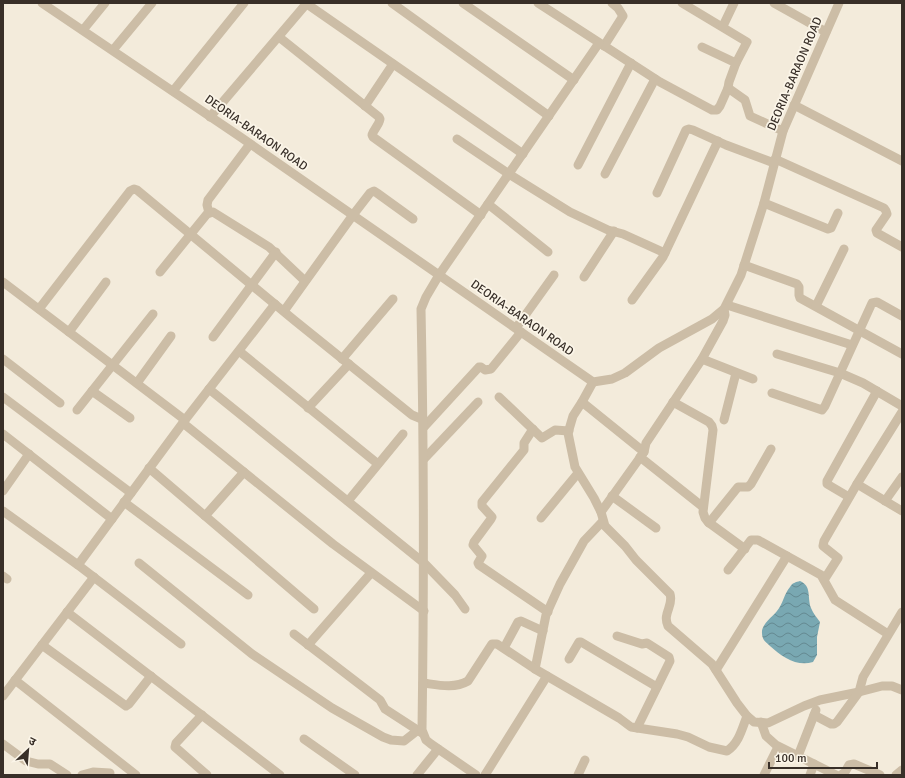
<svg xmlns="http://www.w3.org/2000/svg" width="905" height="778" font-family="Signika,'Noto Sans Devanagari',sans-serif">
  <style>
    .water { fill: url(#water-waves) }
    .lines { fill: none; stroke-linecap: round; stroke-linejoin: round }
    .minor { stroke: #ccbda6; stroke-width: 9 }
    .labels { text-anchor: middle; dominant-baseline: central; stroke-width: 3.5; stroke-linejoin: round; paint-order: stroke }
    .street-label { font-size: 12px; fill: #382f28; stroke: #fbf5e8 }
  </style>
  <defs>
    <pattern id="water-waves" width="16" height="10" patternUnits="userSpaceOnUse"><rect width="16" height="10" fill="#79a8b2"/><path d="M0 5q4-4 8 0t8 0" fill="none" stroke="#648991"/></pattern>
  </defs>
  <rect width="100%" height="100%" fill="#f3ebdb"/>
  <!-- water -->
  <path class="water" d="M800 581C812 586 807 597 811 608 813 613 817 618 820 622L817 637V655L813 662C797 667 782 657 770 646 766 642 762 640 762 633 761 625 772 617 777 611 783 604 784 594 790 587 792 583 796 582 800 581Z"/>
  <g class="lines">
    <!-- minor -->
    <g class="minor">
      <polyline points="42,3 239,136 593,382 612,379 625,373 659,348 712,319 724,309 741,275 764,203 783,131 839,3"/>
      <polyline points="392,3 549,116"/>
      <polyline points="463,3 574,80"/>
      <polyline points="538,3 660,82 712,110 717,110 720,106 728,88"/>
      <polyline points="682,3 747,42 736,63"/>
      <polyline points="774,3 826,32"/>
      <polyline points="307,4 523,154"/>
      <polyline points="723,26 734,3"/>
      <polyline points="83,30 105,3"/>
      <path d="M279 37 379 117 380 119C379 125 374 129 372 135L373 137 481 215"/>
      <polyline points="604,46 623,16 618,8 612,3"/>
      <polyline points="702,47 736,63 729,82 728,88 745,100 750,116 783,131"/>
      <polyline points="113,50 152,3"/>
      <polyline points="173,91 244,3"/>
      <polyline points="794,105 902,161"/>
      <polyline points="365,106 393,64"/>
      <polyline points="210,117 307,3"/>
      <polyline points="457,139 509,174 570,212 608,230 623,234 665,253"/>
      <polyline points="775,159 884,208 886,211 887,214 876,230 877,233 902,247"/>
      <polyline points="578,165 631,63"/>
      <polyline points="605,174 655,79"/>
      <polyline points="657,193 686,130 689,129 693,130 726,145 774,163"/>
      <polyline points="764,203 828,229 831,228 838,213"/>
      <polyline points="488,204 548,252"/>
      <polyline points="209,213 207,205 208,200 250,144"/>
      <polyline points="744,265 797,284 799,287 799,295 800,298 902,354"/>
      <polyline points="160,272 207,214 213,212 269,247 305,281"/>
      <polyline points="584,277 614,231"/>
      <polyline points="3,282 185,420"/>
      <polyline points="632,300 663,257 718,141"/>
      <polyline points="727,305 852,345"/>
      <polyline points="816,306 844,249"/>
      <polyline points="39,309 130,191 134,189 137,190 294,320 412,415 424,420"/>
      <polyline points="284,311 353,215 370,193 374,191 377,193 413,219"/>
      <polyline points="516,328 554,275"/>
      <polyline points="69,332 106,282"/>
      <polyline points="213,337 276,252"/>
      <polyline points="239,351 378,464"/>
      <polyline points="777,354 840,373 863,383 902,406"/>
      <polyline points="3,359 60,403"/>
      <polyline points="342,359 393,299"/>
      <polyline points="702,359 753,379"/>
      <path d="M593 382 582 402 573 416 568 433 575 467 594 498 601 512 605 526 625 546 636 560 670 594C674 606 662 613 668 626L712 664 737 703 747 716 754 722 768 723 804 706 820 700 859 692 882 686H892L902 690"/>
      <polyline points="137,383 171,336"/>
      <polyline points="209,389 424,563 455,595 465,609"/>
      <polyline points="92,391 130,418"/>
      <polyline points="772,393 822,410 825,406 872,303 877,302 902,316"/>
      <polyline points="3,397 131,493"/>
      <polyline points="499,397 542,438 555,430 569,431"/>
      <polyline points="582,402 644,452"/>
      <polyline points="673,402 709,422 712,426 713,430 703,512 705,518 708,522 745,549"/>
      <polyline points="308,408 349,364"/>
      <polyline points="77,410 153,314"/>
      <polyline points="724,420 736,373"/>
      <polyline points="183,423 333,544 424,611"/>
      <polyline points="424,427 479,367 481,367 485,370 491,369 521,332"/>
      <polyline points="533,429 524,443 524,450 482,502 482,506 492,517 491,519 474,542 473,545 482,556 478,563 479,565 548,612"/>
      <polyline points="3,434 112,519"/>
      <polyline points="640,457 703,507"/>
      <polyline points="424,459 478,402"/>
      <polyline points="149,468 314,609"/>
      <polyline points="857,484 902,511"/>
      <polyline points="3,491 29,454"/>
      <polyline points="612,496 656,528"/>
      <polyline points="849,497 827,484 827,481 877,391"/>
      <polyline points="348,501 403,434"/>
      <polyline points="885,501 902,477"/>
      <polyline points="124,502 248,595"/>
      <polyline points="3,511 78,565 181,644"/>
      <polyline points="601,512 644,452 646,443 702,359 723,321 725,315 724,309"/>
      <polyline points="205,516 244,472"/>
      <polyline points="541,518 578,473"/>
      <path d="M603 521 584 541 560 584 546 615 535 669 619 718 631 727 677 734 688 737 709 747 727 751C739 743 742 729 747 716"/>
      <polyline points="709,523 738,487 748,487 751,484 771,449"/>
      <polyline points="139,563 252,654 332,708 383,737 391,740 404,741 418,730"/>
      <polyline points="78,565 185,420 275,304"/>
      <polyline points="728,570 751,540 758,540 821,575 835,600 888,634"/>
      <polyline points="3,576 7,579"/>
      <polyline points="824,580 838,558 823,546 824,541 857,484 902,412"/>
      <polyline points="67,612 280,775"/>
      <polyline points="294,634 380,700 385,709 422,733"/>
      <polyline points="617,636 642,644 647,643 669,657 670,661 637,728"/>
      <polyline points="42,645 126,706 129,704 151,676"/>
      <polyline points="308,645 371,573"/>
      <polyline points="504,648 518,622 521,621 543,631"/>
      <polyline points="569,659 579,642 581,642 657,687"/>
      <polyline points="716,670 787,556"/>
      <polyline points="15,680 136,775"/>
      <path d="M423 683C438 685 454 689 468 681L492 644H497L535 669"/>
      <polyline points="3,696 94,577"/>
      <polyline points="202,715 176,743 175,747 207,775"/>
      <polyline points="814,715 831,724 834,724 837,722 859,692 863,677 902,612"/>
      <polyline points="761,722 766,736 776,745 836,775"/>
      <polyline points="304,739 355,775"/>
      <polyline points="3,744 26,761 38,764 50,764 67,775"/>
      <polyline points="798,756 816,710"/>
      <polyline points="82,775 93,772 110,773"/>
      <polyline points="417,775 438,749"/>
      <path d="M476 775 431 744 426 740 422 730C424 590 424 450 421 309L426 297 439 275 599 43"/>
      <polyline points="485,775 547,676"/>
      <polyline points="578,775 585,760"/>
      <polyline points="764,775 778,747"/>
      <polyline points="810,775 814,764"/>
      <polyline points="841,775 845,772 849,765 854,764 880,775"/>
      <polyline points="896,775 902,770"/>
    </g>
  </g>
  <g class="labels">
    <!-- street labels -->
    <g class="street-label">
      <text transform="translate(795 74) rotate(-67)">DEORIA-BARAON ROAD</text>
      <text transform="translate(256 133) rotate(35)">DEORIA-BARAON ROAD</text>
      <text transform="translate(522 318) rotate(35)">DEORIA-BARAON ROAD</text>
    </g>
  </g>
  <!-- border -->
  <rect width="905" height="778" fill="none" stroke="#382f28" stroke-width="8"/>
  <!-- north arrow -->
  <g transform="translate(28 750) rotate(26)" stroke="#fbf5e8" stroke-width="3" paint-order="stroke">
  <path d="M0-3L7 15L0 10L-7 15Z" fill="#382f28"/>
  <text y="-6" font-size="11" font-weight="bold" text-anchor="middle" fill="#382f28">उ</text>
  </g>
  <!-- scale -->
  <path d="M769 762v6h108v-6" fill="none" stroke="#382f28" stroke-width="2"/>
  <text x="775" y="762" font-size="12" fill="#382f28" stroke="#fbf5e8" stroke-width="3" paint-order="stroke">100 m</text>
</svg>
